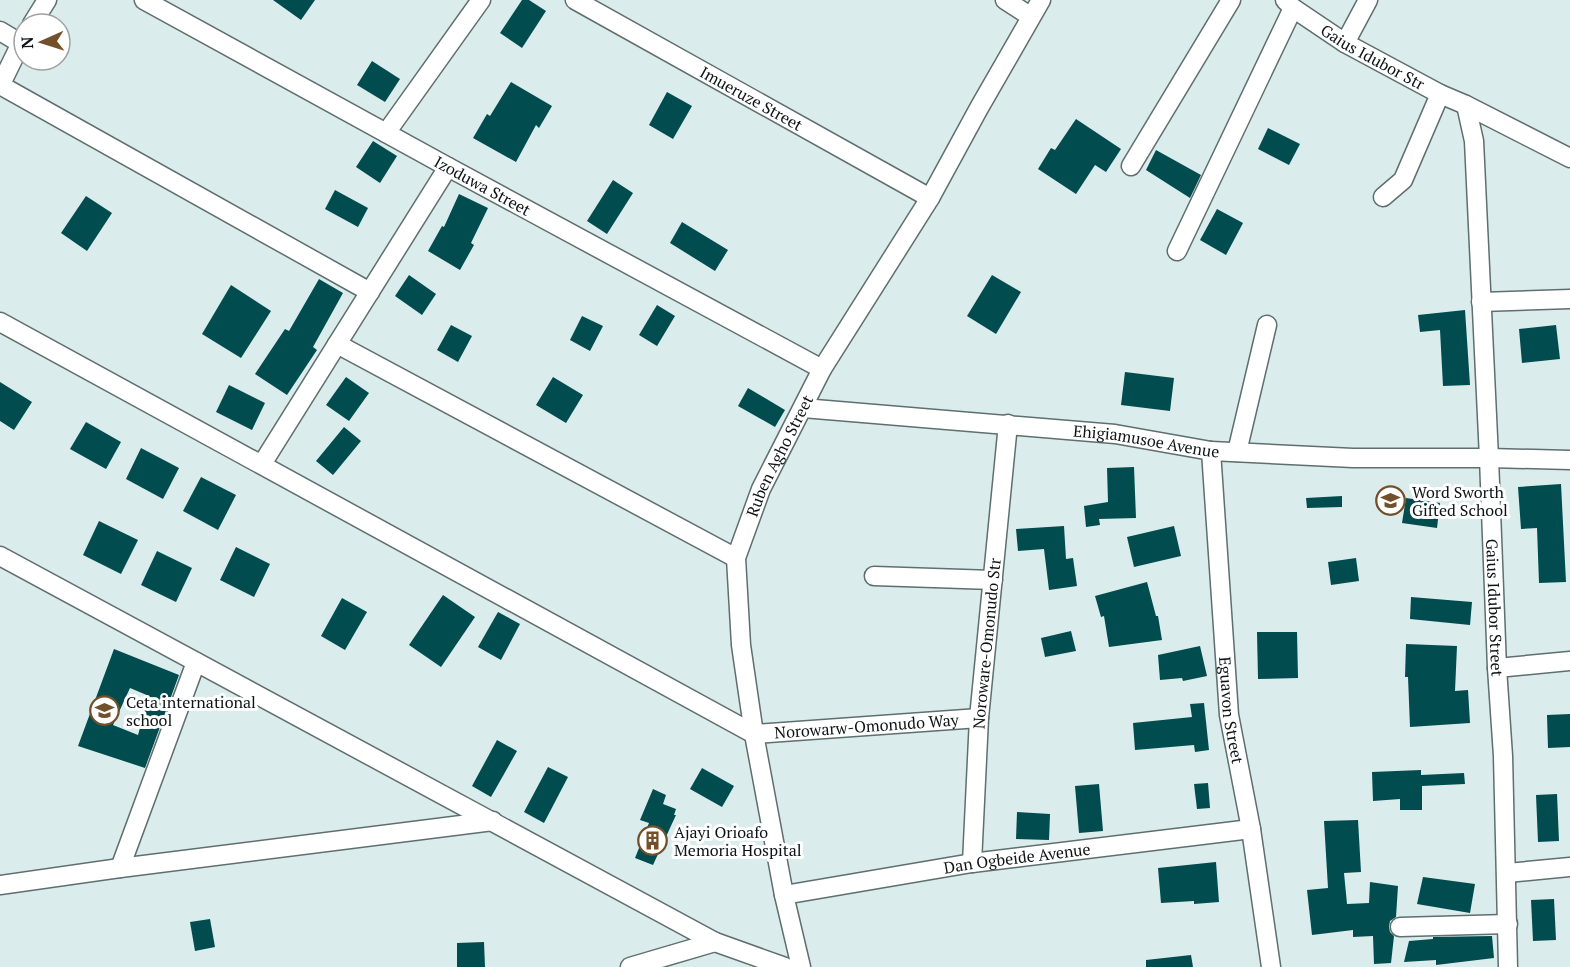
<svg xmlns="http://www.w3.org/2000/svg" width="1570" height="967" font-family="'PT Serif',serif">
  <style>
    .building { fill: #004c4f; fill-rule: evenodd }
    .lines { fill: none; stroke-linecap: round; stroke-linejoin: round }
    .minor-casing { stroke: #5f6e6e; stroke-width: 21 }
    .minor { stroke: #fff; stroke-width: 18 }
    .labels { text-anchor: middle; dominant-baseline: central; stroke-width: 6; stroke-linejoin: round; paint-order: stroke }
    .street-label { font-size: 16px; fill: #0e1415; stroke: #fff }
    .poi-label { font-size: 16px; fill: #0e1415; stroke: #fff; text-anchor: start }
  </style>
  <rect width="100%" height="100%" fill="#dbeced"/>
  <!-- building -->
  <g class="building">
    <polygon points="273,0 315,0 301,20"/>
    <polygon points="522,0 529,0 546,11 522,48 500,33"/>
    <polygon points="372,61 400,79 385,102 357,85"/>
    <polygon points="511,82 552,106 539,128 536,125 516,162 473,138 487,114 490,116"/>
    <polygon points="667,92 692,106 673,139 649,125"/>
    <polygon points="1076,119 1121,149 1106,172 1095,165 1076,194 1038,169 1051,148 1055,150"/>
    <polygon points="1268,128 1300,144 1289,165 1258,149"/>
    <polygon points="373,141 397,156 380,183 356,167"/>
    <polygon points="1156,150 1201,175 1190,198 1146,170"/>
    <polygon points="613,180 633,193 607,234 587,221"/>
    <polygon points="335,190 368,208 358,227 325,209"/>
    <polygon points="459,194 488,208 471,243 474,245 460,270 428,251 442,226 444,227"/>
    <polygon points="86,196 112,213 87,251 61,233"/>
    <polygon points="1217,209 1243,223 1226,255 1200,240"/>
    <polygon points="682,222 728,250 715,271 670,243"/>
    <polygon points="409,275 436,294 422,315 395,296"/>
    <polygon points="992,275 1021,292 996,334 967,316"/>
    <polygon points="319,279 343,293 313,347 317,350 287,395 255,374 285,329 289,331"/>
    <polygon points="231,285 271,311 241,358 202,334"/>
    <polygon points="657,305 675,316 657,346 639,335"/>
    <polygon points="1465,310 1470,385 1443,386 1440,330 1420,332 1418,315"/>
    <polygon points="582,316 603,326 590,351 570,340"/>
    <polygon points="451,325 472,336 458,362 437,350"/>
    <polygon points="1556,325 1560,359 1522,363 1519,329"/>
    <polygon points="1125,372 1174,378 1170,411 1121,405"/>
    <polygon points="346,377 369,393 349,421 326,405"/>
    <polygon points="553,377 583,395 566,423 536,405"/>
    <polygon points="0,382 32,402 14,430 0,421"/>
    <polygon points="229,385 265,403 252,430 216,412"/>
    <polygon points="748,388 785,410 775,427 738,406"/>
    <polygon points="86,422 121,442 106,469 70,449"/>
    <polygon points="344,427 361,441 333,475 316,461"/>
    <polygon points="141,448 179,468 163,499 126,479"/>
    <polygon points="1134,467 1136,518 1099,519 1100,525 1086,527 1084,506 1108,502 1107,468"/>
    <polygon points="201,477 236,495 218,530 183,511"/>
    <polygon points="1561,484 1566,582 1539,583 1537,528 1521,529 1518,487"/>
    <polygon points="1342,496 1342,507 1307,508 1306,498"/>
    <polygon points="1406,498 1440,503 1437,528 1402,523"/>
    <polygon points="99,521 138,540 121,574 83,555"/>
    <polygon points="1064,526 1066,559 1073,558 1077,586 1049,590 1044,549 1018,551 1016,529"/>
    <polygon points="1174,526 1181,556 1134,567 1127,537"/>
    <polygon points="236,547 270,564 254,597 220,580"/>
    <polygon points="157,551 192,568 176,602 141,585"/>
    <polygon points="1356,558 1359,581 1331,585 1328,562"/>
    <polygon points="1147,582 1156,616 1158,616 1162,640 1109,647 1104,616 1101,617 1095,596"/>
    <polygon points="443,595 475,617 441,667 409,645"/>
    <polygon points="1411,597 1472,602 1470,625 1410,619"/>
    <polygon points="342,598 367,612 345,650 321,636"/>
    <polygon points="498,612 520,624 501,660 478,647"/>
    <polygon points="1071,631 1076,651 1045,657 1041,638"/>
    <polygon points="1257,632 1297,632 1298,678 1258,679"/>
    <polygon points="1406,644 1457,646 1455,691 1468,690 1470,723 1410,727 1408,677 1405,677"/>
    <polygon points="1200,646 1207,676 1183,681 1182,678 1160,680 1158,655"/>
    <path d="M114 649 179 675 145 768 78 746ZM130 688 149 696 138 735 113 725Z"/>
    <polygon points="1204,703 1209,750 1195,752 1194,745 1135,750 1133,723 1192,717 1190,704"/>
    <polygon points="1570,714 1570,747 1548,748 1547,715"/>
    <polygon points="497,740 517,751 491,797 472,786"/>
    <polygon points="548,767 568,777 544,823 524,812"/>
    <polygon points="702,768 734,786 722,807 690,789"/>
    <polygon points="1421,770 1421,775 1464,773 1465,784 1422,786 1422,810 1400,810 1400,799 1373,801 1372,772"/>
    <polygon points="1208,783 1210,808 1197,809 1194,784"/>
    <polygon points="1099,784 1103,831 1079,833 1075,786"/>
    <polygon points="653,789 666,795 663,804 676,809 674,815 676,815 653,865 635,858 649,823 640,820"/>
    <polygon points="1557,794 1559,841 1538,842 1536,795"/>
    <polygon points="1017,812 1050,814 1049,840 1016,839"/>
    <polygon points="1358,820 1361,872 1344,873 1347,904 1369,903 1370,882 1398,886 1396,917 1390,921 1389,927 1390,932 1394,936 1391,963 1374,964 1373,936 1353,937 1353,930 1312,935 1307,890 1328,888 1324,821"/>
    <polygon points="1216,862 1219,902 1194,904 1194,901 1161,903 1158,868"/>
    <polygon points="1423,877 1475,884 1470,913 1417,904"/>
    <polygon points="1554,899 1556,940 1533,941 1531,900"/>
    <polygon points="210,919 215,947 195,951 190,922"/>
    <polygon points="1492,936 1494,958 1436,965 1436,960 1404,962 1409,941 1433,939 1433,937"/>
    <polygon points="484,942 485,967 457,967 457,943"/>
    <polygon points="1191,955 1193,967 1146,967 1146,960"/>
  </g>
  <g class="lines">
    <defs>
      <g id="minor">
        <path id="s1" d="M144 0 448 167 822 369"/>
        <path id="s2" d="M575 0 930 198"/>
        <polyline points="1005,0 1030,16"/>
        <path id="s3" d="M1285 0 1293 8 1345 43 1440 94 1466 105 1570 158"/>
        <polyline points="32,24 47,0"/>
        <polyline points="0,31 20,43"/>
        <polyline points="1345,43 1368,0"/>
        <polyline points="0,85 370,292"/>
        <polyline points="0,86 24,37"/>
        <path id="s4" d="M1466 105 1474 141 1489 458 1497 668 1503 756 1508 967"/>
        <polyline points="386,133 481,0"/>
        <polyline points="1131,166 1231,0"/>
        <polyline points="1383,197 1403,180 1440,94"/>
        <polyline points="1177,251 1293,8"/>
        <polyline points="1481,302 1570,299"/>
        <path id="s5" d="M0 322 754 734 979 718"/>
        <polyline points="337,344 736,558"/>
        <path id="s6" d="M803 408 1115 434 1211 451 1353 458H1489L1570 460"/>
        <path id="s7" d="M1211 451 1229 715 1251 829 1271 967"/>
        <polyline points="1237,452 1267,325"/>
        <polyline points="262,464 448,167"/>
        <polyline points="0,556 715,942 785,967"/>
        <polyline points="874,576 993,580"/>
        <polyline points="1497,668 1570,661"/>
        <path id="s8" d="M972 863 979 718 1008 424"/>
        <polyline points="120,868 196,662"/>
        <polyline points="1507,873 1570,867"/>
        <polyline points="0,885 120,868 493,821"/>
        <path id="s9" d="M784 895 972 863 1251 829"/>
        <polyline points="1400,927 1508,924"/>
        <polyline points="630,967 715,942"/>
        <path id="s10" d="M801 967 784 895 754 734 741 645 736 558 761 489 822 369 930 198 979 108 1041 0"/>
      </g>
    </defs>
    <!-- minor casing -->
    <use href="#minor" class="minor-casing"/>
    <!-- minor -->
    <use href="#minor" class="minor"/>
  </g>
  <!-- icons -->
  <defs>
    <symbol id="school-ring" viewBox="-11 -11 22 22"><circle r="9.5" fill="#fff" stroke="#74502a" stroke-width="1.5"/><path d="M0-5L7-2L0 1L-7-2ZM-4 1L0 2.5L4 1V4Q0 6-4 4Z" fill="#74502a"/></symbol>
    <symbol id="building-ring" viewBox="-11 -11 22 22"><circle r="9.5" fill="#fff" stroke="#74502a" stroke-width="1.5"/><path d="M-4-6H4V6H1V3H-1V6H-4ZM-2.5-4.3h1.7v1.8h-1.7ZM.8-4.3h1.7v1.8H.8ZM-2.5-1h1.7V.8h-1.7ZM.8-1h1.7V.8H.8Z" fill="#74502a"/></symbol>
  </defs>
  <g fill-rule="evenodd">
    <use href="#school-ring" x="1374" y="484" width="33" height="33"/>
    <use href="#school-ring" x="88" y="694" width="33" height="33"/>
    <use href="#building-ring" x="636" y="824" width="33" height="33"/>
  </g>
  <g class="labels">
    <!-- street labels -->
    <g class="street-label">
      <text stroke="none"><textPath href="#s3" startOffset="105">Gaius Idubor Str</textPath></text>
      <text stroke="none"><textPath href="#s2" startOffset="202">Imueruze Street</textPath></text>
      <text stroke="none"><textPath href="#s1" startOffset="386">Izoduwa Street</textPath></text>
      <text stroke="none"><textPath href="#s6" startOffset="345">Ehigiamusoe Avenue</textPath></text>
      <text stroke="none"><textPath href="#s10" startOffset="526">Ruben Agho Street</textPath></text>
      <text stroke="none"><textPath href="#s4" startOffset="504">Gaius Idubor Street</textPath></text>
      <text stroke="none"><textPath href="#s8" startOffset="220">Noroware-Omonudo Str</textPath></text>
      <text stroke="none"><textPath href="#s7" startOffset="260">Eguavon Street</textPath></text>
      <text stroke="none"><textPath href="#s5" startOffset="972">Norowarw-Omonudo Way</textPath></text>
      <text stroke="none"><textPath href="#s9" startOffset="236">Dan Ogbeide Avenue</textPath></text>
    </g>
    <!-- poi labels -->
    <g class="poi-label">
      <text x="1412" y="492">Word Sworth<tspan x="1412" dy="18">Gifted School</tspan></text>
      <text x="126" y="702">Ceta international<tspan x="126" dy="18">school</tspan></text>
      <text x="674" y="832">Ajayi Orioafo<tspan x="674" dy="18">Memoria Hospital</tspan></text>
    </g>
  </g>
  <!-- north arrow -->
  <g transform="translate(42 42) rotate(267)"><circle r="28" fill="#ffffff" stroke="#9fa1a1" stroke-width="1.5"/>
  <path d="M0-4.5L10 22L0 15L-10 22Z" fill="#74502a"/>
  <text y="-9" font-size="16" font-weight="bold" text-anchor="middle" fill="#0e1415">N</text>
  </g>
</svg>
